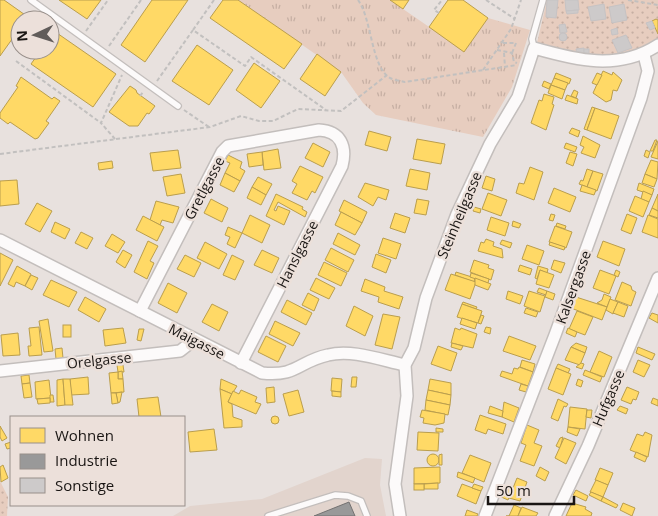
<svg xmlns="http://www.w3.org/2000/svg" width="658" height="516" font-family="'Open Sans',sans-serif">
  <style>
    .built { fill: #e2d4cd }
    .grass { fill: url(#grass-dots) }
    .park { fill: url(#park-tufts) }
    .homes { fill: #ffd966; stroke: #ba9e4d }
    .industry { fill: #999; stroke: #737171 }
    .building { fill: #cdcaca; stroke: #c6c3c4 }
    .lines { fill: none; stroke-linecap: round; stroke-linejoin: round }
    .lane-casing { stroke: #c3bebc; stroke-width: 8 }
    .street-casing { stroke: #c3bebc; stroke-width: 14 }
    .path { stroke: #c2c0bf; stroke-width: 2; stroke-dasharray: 4 2.5; stroke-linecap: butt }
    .lane { stroke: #fcfafa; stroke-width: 5.5 }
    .street { stroke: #fcfafa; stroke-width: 11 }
    .labels { text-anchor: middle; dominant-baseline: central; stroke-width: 5; stroke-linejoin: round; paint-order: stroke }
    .street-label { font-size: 14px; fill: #191513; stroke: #ece0da }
  </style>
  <defs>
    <pattern id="grass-dots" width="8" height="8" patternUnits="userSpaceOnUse" patternTransform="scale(1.25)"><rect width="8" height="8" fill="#e7cdbf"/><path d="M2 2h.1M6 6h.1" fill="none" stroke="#c6afa3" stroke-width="1.8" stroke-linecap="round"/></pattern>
    <pattern id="park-tufts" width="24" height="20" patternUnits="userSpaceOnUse" patternTransform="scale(1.25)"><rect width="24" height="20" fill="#e7cdbf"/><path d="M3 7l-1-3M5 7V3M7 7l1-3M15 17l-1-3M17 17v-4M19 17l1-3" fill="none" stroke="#c6afa3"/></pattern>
  </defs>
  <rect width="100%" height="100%" fill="#e8e1de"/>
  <!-- built -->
  <polygon class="built" points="365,458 382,459 380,485 386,516 173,516 190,506 262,499"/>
  <!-- grass -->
  <g class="grass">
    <path d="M547 0H658V40C612 65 584 57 537 43Z"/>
    <polygon points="0,481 8,497 7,516 0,516"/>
  </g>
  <!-- park -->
  <polygon class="park" points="238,0 390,0 464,51 488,18 530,30 512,87 483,137 376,115 363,103 341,72"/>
  <!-- homes -->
  <g class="homes">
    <polygon points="0,0 4,0 28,17 26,20 20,20 20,28 0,56"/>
    <polygon points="59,0 101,0 87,19"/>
    <polygon points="152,0 188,0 145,62 121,45"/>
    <polygon points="223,0 238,0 302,44 284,69 210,18"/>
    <polygon points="390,0 409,0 403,9"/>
    <polygon points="448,0 463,0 488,18 464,52 429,27"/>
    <polygon points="656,19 658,20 658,34 652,21"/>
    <polygon points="54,31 116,74 93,107 31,64 41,50 50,50 50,37"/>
    <polygon points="197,45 233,70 209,105 172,81"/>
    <polygon points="317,54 341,72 325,96 300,79"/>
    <polygon points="254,63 280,81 261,108 236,90"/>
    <polygon points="603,71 612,75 613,72 622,80 617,91 613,90 611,100 606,102 593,93"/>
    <polygon points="556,73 571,79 569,84 554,78"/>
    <polygon points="597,73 602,75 597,85 592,83"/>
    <polygon points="21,77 52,99 54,97 60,101 46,121 49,123 38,138 35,139 10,122 8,124 0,118 0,113 18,87 16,86"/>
    <polygon points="554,78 568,83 565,90 551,85"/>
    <polygon points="544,81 551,84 549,89 542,86"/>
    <polygon points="551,85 565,90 562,99 548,93"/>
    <polygon points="130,86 136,90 137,93 155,106 149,114 147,113 138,126 129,126 109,112"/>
    <polygon points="574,90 578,92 576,98 571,96"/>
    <polygon points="544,94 554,97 552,104 554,105 546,130 531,123 539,100 542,101"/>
    <polygon points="567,95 578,99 577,104 565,100"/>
    <polygon points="592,107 595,108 587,130 584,129"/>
    <polygon points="595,108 619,116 611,139 587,130"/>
    <polygon points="572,128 580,131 578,137 569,133"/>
    <polygon points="369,131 391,137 387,151 365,145"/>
    <polygon points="583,136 600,145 595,158 581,153 584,147 580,145"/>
    <polygon points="417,139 445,144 441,164 413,159"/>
    <polygon points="655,140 657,140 653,151 650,151"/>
    <polygon points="658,141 658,159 651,157"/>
    <polygon points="313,143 330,152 323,167 305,158"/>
    <polygon points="566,143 577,147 575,152 564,148"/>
    <polygon points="278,149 281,168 264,170 262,152"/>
    <polygon points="178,150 181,168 153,171 150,153"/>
    <polygon points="646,150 650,152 648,158 644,156"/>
    <polygon points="262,152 263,165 249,167 247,154"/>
    <polygon points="570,152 577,154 573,166 566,163"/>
    <polygon points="228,155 242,162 240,168 245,171 240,181 225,173 230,163 225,161"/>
    <polygon points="651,160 658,162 657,179 645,174"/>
    <polygon points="112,161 113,168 99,170 98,163"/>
    <polygon points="300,166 323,177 315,193 312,191 307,200 292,193 297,184 292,181"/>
    <polygon points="530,167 543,172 534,200 516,193 519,183 524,184"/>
    <polygon points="410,169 430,173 427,190 406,186"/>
    <polygon points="587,169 593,171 587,187 579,184 581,180 583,181"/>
    <polygon points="593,171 603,174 597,191 587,187"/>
    <polygon points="225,173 240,181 234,192 220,185"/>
    <polygon points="181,174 185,193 167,196 163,177"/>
    <polygon points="645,174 657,179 654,187 642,183"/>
    <polygon points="486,176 495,179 492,191 482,188"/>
    <polygon points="258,177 272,184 266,195 252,187"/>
    <polygon points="17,180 19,204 0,206 0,181"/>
    <polygon points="365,183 389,190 386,200 378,197 373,206 358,197"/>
    <polygon points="639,183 654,189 652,195 637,190"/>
    <polygon points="582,185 596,190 594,195 580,191"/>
    <polygon points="252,187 266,195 261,205 247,198"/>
    <polygon points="554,188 576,197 570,212 548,203"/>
    <polygon points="643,191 652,195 649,202 641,199"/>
    <polygon points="488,193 507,200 501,216 482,209"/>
    <polygon points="276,194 303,207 302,209 307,212 305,217 278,202 274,210 276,211 278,206 290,211 284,225 266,216"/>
    <polygon points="658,194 658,211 652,208"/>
    <polygon points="635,196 649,202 643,217 629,211"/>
    <polygon points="211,199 228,208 222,222 204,213"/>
    <polygon points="417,199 429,201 426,215 414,213"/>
    <polygon points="344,200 367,212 362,223 339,211"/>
    <polygon points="156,201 179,207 173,223 162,220 160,225 150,220"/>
    <polygon points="37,203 52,211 40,232 25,224"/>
    <polygon points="474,207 481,209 480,213 473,211"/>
    <polygon points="652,208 658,211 658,218 649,215"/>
    <polygon points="341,212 362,223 355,235 335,225"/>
    <polygon points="395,213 410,218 405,233 390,228"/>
    <polygon points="551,214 555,215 553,221 549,220"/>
    <polygon points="627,214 637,218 631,234 621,230"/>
    <polygon points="250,215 270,225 262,243 242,233"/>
    <polygon points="648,215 658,219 658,238 642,232"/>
    <polygon points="143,216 164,227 157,241 136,230"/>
    <polygon points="491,217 509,223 505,236 487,230"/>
    <polygon points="513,221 521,224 519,228 512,226"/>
    <polygon points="55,222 70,229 65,239 51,232"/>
    <polygon points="557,223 566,226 565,229 556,226"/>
    <polygon points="555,226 572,232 566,248 549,242"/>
    <polygon points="228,227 242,233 235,248 227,244 230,237 225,235"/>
    <polygon points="81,232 93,238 87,249 75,243"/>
    <polygon points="338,233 360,245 355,255 333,244"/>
    <polygon points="112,234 125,242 118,253 105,246"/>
    <polygon points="383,238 401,244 396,259 378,253"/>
    <polygon points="486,239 494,242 493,246 502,249 503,258 478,251 481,242 484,243"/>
    <polygon points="502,240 512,243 510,248 500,244"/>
    <polygon points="148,241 158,246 150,261 154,263 147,279 134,272"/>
    <polygon points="603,241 625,249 619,266 597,257"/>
    <polygon points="205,242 227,254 219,269 197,258"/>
    <polygon points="550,242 565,247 564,250 549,245"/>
    <polygon points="527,245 544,251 539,265 522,259"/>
    <polygon points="331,248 354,260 348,272 325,260"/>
    <polygon points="123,250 132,255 125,268 116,262"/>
    <polygon points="262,250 279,258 272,273 254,265"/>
    <polygon points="0,253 13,260 0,286"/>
    <polygon points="376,254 391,260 386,273 372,267"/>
    <polygon points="185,255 201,263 194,277 177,269"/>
    <polygon points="232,255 244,261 235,280 223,275"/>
    <polygon points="474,260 489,265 488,268 494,270 491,280 470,272"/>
    <polygon points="554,260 565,263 561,273 551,269"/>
    <polygon points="324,262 347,273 341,286 318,275"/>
    <polygon points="520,265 532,269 530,275 518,271"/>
    <polygon points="17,266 31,274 25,286 16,282 14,287 8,284"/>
    <polygon points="538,266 548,269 547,273 540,270 537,279 535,278"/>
    <polygon points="540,270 554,275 549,288 536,284"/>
    <polygon points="600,270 616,276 609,294 593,288"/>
    <polygon points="616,270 620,272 618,277 614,275"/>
    <polygon points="456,272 475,278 474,282 455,275"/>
    <polygon points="471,273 489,279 488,283 470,277"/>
    <polygon points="451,274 476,282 470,299 445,290"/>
    <polygon points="31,275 38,278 32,290 25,286"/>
    <polygon points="316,278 335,288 329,299 310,290"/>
    <polygon points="475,278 491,284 488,290 475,285"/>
    <polygon points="365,279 385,287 384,291 403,297 399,309 378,302 379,297 361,291"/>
    <polygon points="51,280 77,292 69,307 43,295"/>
    <polygon points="622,282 631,286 632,290 636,292 631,306 615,300"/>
    <polygon points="168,283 187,293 177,313 158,303"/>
    <polygon points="539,288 547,291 546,295 537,292"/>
    <polygon points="508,291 523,296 520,304 506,299"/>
    <polygon points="529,291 545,296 540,312 524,306"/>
    <polygon points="547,291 555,294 553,300 545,297"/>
    <polygon points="308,293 319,299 314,311 302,305"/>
    <polygon points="604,294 611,297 607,307 597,303 602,300"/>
    <polygon points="85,297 106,309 99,322 78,310"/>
    <polygon points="576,297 607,307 602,320 571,308"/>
    <polygon points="610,299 618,302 613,314 606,310"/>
    <polygon points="287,300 312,313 306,325 281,312"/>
    <polygon points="463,302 477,307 476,309 462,304"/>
    <polygon points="618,302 628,306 624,317 613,313"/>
    <polygon points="212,304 228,312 219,331 202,322"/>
    <polygon points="462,304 482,311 478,323 457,317"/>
    <polygon points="354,306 373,316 365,336 346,326"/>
    <polygon points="526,308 538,312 536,317 524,313"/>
    <polygon points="577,311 593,317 585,335 569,329"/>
    <polygon points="652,313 658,315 658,323 649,318"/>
    <polygon points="383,314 400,317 392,349 375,345"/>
    <polygon points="481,315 484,316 481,324 478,323"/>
    <polygon points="462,318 477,323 475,329 460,324"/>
    <polygon points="48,319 53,351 44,352 39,321"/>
    <polygon points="275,321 300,333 293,346 269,334"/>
    <rect x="63" y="325" width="8" height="12"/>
    <polygon points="39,327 42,355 29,356 28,346 31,346 29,328"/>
    <polygon points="486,327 491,328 490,334 484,332"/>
    <polygon points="123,328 126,343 105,346 103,330"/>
    <polygon points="455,328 460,330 461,328 477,334 473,348 451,343"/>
    <polygon points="568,328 577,332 575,337 566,333"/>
    <polygon points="139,329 144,329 141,341 137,340"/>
    <polygon points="18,333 20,355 3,356 1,335"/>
    <polygon points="266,336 286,346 278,362 258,352"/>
    <polygon points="509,336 536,346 530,360 503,351"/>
    <polygon points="452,343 463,346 461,350 451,347"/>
    <polygon points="576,343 587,347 585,353 571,347"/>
    <polygon points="438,346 457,353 451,371 431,364"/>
    <polygon points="571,347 585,353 580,365 565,360"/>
    <polygon points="638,347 655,354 652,360 636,353"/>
    <polygon points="62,348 63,358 56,359 55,349"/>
    <polygon points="599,351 612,357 604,377 590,372"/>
    <polygon points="522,360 535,364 533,372 520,367"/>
    <polygon points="638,360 650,365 644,377 633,372"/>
    <polygon points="581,363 584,364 582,369 576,367"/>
    <polygon points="558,364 570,369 568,373 556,368"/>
    <polygon points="117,365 123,365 124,372 118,372"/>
    <polygon points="519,367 533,372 528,386 500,376 502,371 512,374 514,368 518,369"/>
    <polygon points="556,368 571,374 563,395 548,389"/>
    <polygon points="585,370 602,377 600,382 583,375"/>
    <polygon points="122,371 123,379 118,379 118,372"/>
    <polygon points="118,372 118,379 123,379 124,392 111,393 109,373"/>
    <polygon points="29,375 30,383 22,384 21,376"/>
    <polygon points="88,377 89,394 71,395 70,379"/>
    <polygon points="352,377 357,377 356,387 351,387"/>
    <polygon points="332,378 342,379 341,392 331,391"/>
    <polygon points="63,379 65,405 57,406 57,380"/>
    <polygon points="63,379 70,379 73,405 65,405"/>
    <polygon points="221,379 237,386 232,394 220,389"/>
    <polygon points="430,379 451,383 451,395 428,390"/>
    <polygon points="578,379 583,381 581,387 576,385"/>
    <polygon points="49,380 51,398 36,399 35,382"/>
    <polygon points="30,383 32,397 24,398 22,384"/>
    <polygon points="521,384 528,386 526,392 519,390"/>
    <polygon points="274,387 275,402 267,403 266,388"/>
    <polygon points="627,387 639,392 636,400 633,399 631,404 621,400"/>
    <polygon points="220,389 232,394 228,402 232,404 233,417 242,420 242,427 224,428"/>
    <polygon points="241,390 257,397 255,402 261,404 256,414 228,402 233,391 239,394"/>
    <polygon points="298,390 304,412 289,416 283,394"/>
    <polygon points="428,390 451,395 450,405 426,400"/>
    <polygon points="332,391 341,392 341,397 332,396"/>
    <polygon points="122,392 120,402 118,403 116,393"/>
    <polygon points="111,393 116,393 118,403 112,404"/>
    <polygon points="50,395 53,395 54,402 50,402"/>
    <polygon points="158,397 161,417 139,417 137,399"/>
    <polygon points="50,398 50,403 38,404 37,399"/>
    <polygon points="653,398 658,400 658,406 651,403"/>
    <polygon points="558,399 568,404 566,407 564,406 558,421 551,418"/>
    <polygon points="426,400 450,405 448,415 425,410"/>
    <polygon points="504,402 519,408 514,422 502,417"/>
    <polygon points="490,406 503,411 502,417 488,413"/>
    <polygon points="620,406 628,409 626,414 617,410"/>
    <polygon points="570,407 587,409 585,429 568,427"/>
    <polygon points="422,410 445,414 444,423 435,425 423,423 424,418 420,417"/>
    <polygon points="587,410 592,410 591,418 586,417"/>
    <polygon points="480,415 506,424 503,434 488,429 486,434 475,430"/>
    <circle cx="275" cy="420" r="4"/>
    <polygon points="527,425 539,430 534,443 542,446 534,466 520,461 526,445 521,443"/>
    <polygon points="0,426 7,438 2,441 0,437"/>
    <polygon points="568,427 580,429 577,436 567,432"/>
    <polygon points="436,428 443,429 443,432 436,432"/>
    <polygon points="214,429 217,450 190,452 188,432"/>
    <polygon points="418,432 439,433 438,451 417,450"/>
    <polygon points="645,432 652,435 648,457 630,450 637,434 643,436"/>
    <polygon points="563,437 560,448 556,446 560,438"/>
    <polygon points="564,438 576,443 566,464 555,458"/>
    <polygon points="11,442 11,448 7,449 5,444"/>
    <polygon points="636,452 647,457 645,462 634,457"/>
    <circle cx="433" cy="460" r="6"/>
    <polygon points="442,454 442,465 439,465 439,455"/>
    <polygon points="470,455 491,463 484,482 462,473"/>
    <polygon points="3,465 8,478 1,482 0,467"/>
    <polygon points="440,467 440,483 414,484 414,468"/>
    <polygon points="540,467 549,472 545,481 536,476"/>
    <polygon points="600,468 613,473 608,485 595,480"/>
    <polygon points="458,472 475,478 473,483 457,477"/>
    <polygon points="517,478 527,482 520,501 509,498"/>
    <polygon points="596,480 608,485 603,497 590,492"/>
    <polygon points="438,483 438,489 424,489 424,484"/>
    <rect x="414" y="484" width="10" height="6"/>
    <polygon points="462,484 481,491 476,504 457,496"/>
    <polygon points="474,484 483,487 481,491 472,488"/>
    <polygon points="507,488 512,490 510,495 505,493"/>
    <polygon points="576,490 588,496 586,501 573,495"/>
    <polygon points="501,491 510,495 508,500 499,496"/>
    <polygon points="591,492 603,497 601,501 589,495"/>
    <polygon points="603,497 618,505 616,508 601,501"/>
    <polygon points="572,503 586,507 585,509 592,513 591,516 566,516"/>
    <polygon points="623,503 635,508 632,516 620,510"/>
    <polygon points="514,505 521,508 518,516 506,516 509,516"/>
    <polygon points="522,507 538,513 536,516 518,516"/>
    <polygon points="467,510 478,514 477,516 465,516"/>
  </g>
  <!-- industry -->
  <polygon class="industry" points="349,502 355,516 314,516"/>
  <!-- building -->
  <g class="building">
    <polygon points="547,0 558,0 556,18 546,17"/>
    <polygon points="565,0 578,0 579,10 566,11"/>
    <polygon points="604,4 606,19 591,21 588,7"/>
    <polygon points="624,4 627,20 612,23 609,7"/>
    <polygon points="578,10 578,13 567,14 566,11"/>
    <polygon points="652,21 655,28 650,30 646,23"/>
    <polygon points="565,24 567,32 560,33 559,25"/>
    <polygon points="617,28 618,34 612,35 611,30"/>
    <circle cx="563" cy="37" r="4"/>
    <polygon points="626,35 632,48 618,53 612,40"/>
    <polygon points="584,48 584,54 577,55 576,49"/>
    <rect x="584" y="49" width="5" height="5"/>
  </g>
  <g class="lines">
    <defs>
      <g id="lane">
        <polyline points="31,0 178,106"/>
        <polyline points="534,48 532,39 543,0"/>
        <polyline points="268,516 335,495 348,496 361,501 367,516"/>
      </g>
      <g id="street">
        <path d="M0 240 262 373C297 377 299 361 328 355 352 349 381 360 405 365"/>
        <path d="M140 311 222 152 228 146 319 130C341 131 347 147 342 166L241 363"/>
        <polyline points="0,371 180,351 194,340"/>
        <path d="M400 516 395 484 407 396 405 365 414 348 426 298 457 214 490 144 518 97 534 48C576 60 618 71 658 45"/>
        <polyline points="485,516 555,335 641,98 648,71 644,55"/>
        <polyline points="555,516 588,446 658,278"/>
      </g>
    </defs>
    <!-- lane casing -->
    <use href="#lane" class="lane-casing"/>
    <!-- street casing -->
    <use href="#street" class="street-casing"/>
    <!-- path -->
    <g class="path">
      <polyline points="214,0 193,30 245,66 251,57 326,110"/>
      <path d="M358 0C372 19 371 67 390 78 394 80 401 81 405 82L517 65"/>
      <polyline points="486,0 515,19"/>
      <polyline points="628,0 658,5"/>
      <polyline points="439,13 434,10 442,0"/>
      <polyline points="86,31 108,0"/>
      <polyline points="503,43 516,43 512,53"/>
      <polyline points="109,46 141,0"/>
      <polyline points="497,50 512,53 514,62 517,63"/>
      <polyline points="504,53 505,67"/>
      <polyline points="16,61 101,123"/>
      <polyline points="483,70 511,29 521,0"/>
      <polyline points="157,81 193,30"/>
      <polyline points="140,96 143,92"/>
      <polyline points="184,110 209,127"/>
      <polyline points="115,139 101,123 122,75"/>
      <polyline points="0,154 210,127 241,116 259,121 273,121 298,109 341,111 387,75"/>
    </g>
    <!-- lane -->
    <use href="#lane" class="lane"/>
    <!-- street -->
    <use href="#street" class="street"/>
  </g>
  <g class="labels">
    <!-- street labels -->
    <g class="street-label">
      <text transform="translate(204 188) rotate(-62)">Gretlgasse</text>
      <text transform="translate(459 215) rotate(-67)">Steinheilgasse</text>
      <text transform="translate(297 254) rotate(-63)">Hanslgasse</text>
      <text transform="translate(573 287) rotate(-70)">Kalsergasse</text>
      <text transform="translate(197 341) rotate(27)">Maigasse</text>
      <text transform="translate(99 360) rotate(-6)">Orelgasse</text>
      <text transform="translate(608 398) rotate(-67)">Hufgasse</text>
    </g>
  </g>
  <!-- legend -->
  <rect x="10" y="416" width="175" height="90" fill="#ece0da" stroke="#988f8a"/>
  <rect x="20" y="428" width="25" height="15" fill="#ffd966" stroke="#988f8a"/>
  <text x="55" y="441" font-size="15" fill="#191513">Wohnen</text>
  <rect x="20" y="454" width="25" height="15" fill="#999999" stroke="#988f8a"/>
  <text x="55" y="466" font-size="15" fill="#191513">Industrie</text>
  <rect x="20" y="478" width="25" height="15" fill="#cdcaca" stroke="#988f8a"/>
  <text x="55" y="491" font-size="15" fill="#191513">Sonstige</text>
  <!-- north arrow -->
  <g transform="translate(35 35) rotate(266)"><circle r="24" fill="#ece0da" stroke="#988f8a"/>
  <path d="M0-4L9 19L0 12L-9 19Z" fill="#615c5a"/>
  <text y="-8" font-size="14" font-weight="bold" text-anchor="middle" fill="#191513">N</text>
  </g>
  <!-- scale -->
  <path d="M488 496v8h86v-8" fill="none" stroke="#191513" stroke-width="2.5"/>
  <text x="496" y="496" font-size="15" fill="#191513" stroke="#ece0da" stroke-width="4" paint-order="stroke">50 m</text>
</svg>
